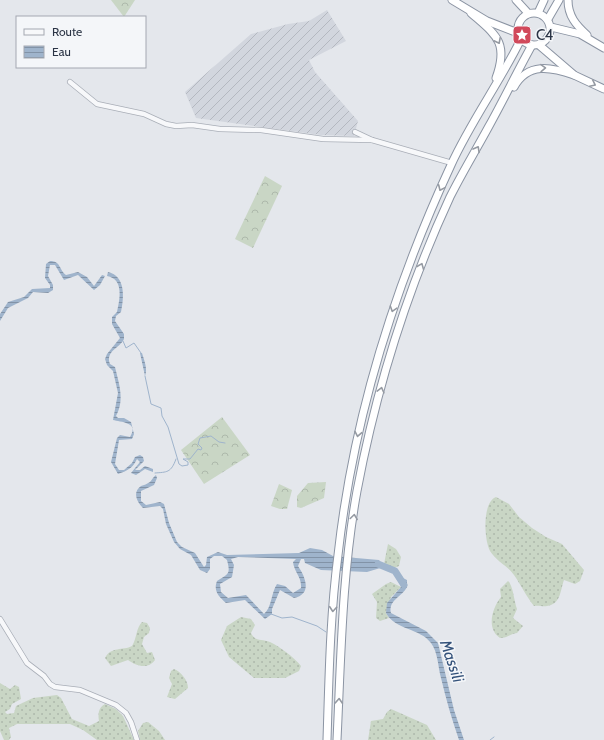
<svg xmlns="http://www.w3.org/2000/svg" width="604" height="740" font-family="Cabin,sans-serif">
  <style>
    .industrial { fill: url(#industrial-furrows) }
    .grass { fill: url(#grass-dots) }
    .forest { fill: url(#forest-crowns) }
    .water { fill: url(#water-rules); fill-rule: evenodd }
    .lines { fill: none; stroke-linecap: round; stroke-linejoin: round }
    .stream { stroke: #9fb4cc; stroke-width: 1 }
    .river { stroke: #9fb4cc; stroke-width: 7 }
    .minor-casing { stroke: #a9aeb7; stroke-width: 6 }
    .highway-casing { stroke: #8b94a3; stroke-width: 9 }
    .minor { stroke: #f7f8fa; stroke-width: 4.5 }
    .highway { stroke: #fff; stroke-width: 7 }
    .oneway { stroke: #959aa2 }
    .labels { text-anchor: middle; dominant-baseline: central; stroke-width: 3; stroke-linejoin: round; paint-order: stroke }
    .poi-label { font-size: 15px; fill: #2b3445; stroke: #f4f6f9; text-anchor: start }
    .water-label { font-size: 16px; font-style: italic; fill: #34527a; stroke: #f4f6f9 }
  </style>
  <defs>
    <pattern id="industrial-furrows" width="10" height="10" patternUnits="userSpaceOnUse"><rect width="10" height="10" fill="#d2d6de"/><path d="M-1 1l2-2M0 10L10 0M9 11l2-2" fill="none" stroke="#b4b8c0"/></pattern>
    <pattern id="grass-dots" width="8" height="8" patternUnits="userSpaceOnUse"><rect width="8" height="8" fill="#c9d6c5"/><path d="M2 2h.1M6 6h.1" fill="none" stroke="#adb8ab" stroke-width="1.8" stroke-linecap="round"/></pattern>
    <pattern id="forest-crowns" width="20" height="18" patternUnits="userSpaceOnUse"><rect width="20" height="18" fill="#c9d6c5"/><path d="M2 6a3 3 0 1 1 6 0M12 15a3 3 0 1 1 6 0" fill="none" stroke="#adb8ab"/></pattern>
    <pattern id="water-rules" width="6" height="5" patternUnits="userSpaceOnUse"><rect width="6" height="5" fill="#9fb4cc"/><path d="M0 2.5h6" fill="none" stroke="#8293a7"/></pattern>
  </defs>
  <rect width="100%" height="100%" fill="#e4e7ec"/>
  <!-- industrial -->
  <polygon class="industrial" points="327,10 346,41 309,60 315,72 358,121 354,136 321,135 196,118 185,92 251,34 288,24 309,21"/>
  <!-- grass -->
  <g class="grass">
    <path d="M496 497 509 504 519 517 532 528 546 537 562 544 584 570 580 581 575 584 564 580C560 591 561 604 547 606 543 607 539 605 534 606 526 596 521 585 514 575 509 567 496 561 490 551 484 540 482 502 496 497Z"/>
    <polygon points="388,544 396,549 401,557 399,566 392,569 384,564"/>
    <path d="M508 581C513 585 514 601 517 609L513 618 523 626 517 633C510 634 507 638 500 638 486 629 492 608 501 597L500 589Z"/>
    <polygon points="391,582 401,587 391,597 386,613 389,618 380,621 376,618 377,602 372,594 386,584"/>
    <path d="M241 617 251 619 255 625 251 633C255 642 262 639 270 642 280 647 294 657 301 666L299 671 285 678H254L229 657 221 640 227 626Z"/>
    <path d="M142 622 147 623 150 628 149 633 144 637 142 644 147 653 152 652 155 660C148 670 136 666 128 660L111 666 105 658C111 646 123 651 132 646 137 638 136 628 142 622Z"/>
    <path d="M174 669C181 672 188 680 188 688L175 699 167 697 172 684 169 678 171 671Z"/>
    <path d="M0 683 10 689 15 685 19 687 21 699 12 704 10 709 5 712 7 714 14 713 16 706 33 698 57 695 61 698 72 719 89 726 99 721C98 714 98 708 105 704L116 709 123 716 134 740H97L83 730 70 724H17L9 728 11 737 9 740H4L0 731Z"/>
    <polygon points="391,709 427,725 436,740 368,740 371,721 383,719 387,712"/>
    <polygon points="148,722 159,731 165,740 140,740 138,731 143,723"/>
  </g>
  <!-- forest -->
  <g class="forest">
    <polygon points="111,0 135,0 124,17"/>
    <polygon points="265,176 282,186 253,248 235,239"/>
    <polygon points="222,417 250,455 204,484 181,450"/>
    <polygon points="326,482 324,498 301,508 297,507 297,496 308,483"/>
    <polygon points="279,484 292,490 287,509 280,509 271,506"/>
  </g>
  <!-- water -->
  <g class="water">
    <path d="M50 261C61 261 59 270 66 275L78 272 87 277 94 286 102 275 105 276 100 285 94 290 78 275 64 280 55 265H50L48 276 53 285V290L48 293 33 292 28 298 8 308 0 321V314L8 302 24 297 32 289 50 288V285L45 278 46 264Z"/>
    <path d="M108 272C126 276 124 298 121 312L116 316 115 321 124 334V339C120 348 105 351 110 364L115 367C119 384 125 400 116 416L118 418H124L131 422 134 434 132 439 119 440 115 464 119 470H124L132 463 135 457 140 455 143 457 144 461 135 470H140L145 466 153 469V472L145 469 136 475 131 473 140 462 137 459C133 468 127 471 118 474L111 462 117 438 120 435 130 437C140 422 120 422 113 420L118 393 113 371 107 365 105 359 107 354 120 338 112 324V317L117 312C120 299 124 279 107 276Z"/>
    <path d="M140 353H142C144 360 148 369 145 376Z"/>
    <path d="M156 475 157 478 154 485 141 491V501L146 505 160 502 164 504 169 523 177 542 182 547 195 553 204 567 206 565 207 557 218 552 227 555 299 553 310 548 322 550 333 556 379 560 381 563 387 566 367 572 321 570 305 563 304 559H301L298 566C306 578 312 594 294 598L280 590 272 609V614L265 619 245 600 226 603C219 597 213 591 217 581 228 574 231 575 227 560L222 556H214L210 559V569L207 573 200 570 191 555 180 549 174 542 166 524 163 509 160 506 143 508C137 502 132 492 141 486 144 485 147 484 150 482 152 480 153 477 156 475ZM238 557 296 559 293 562C294 572 302 577 301 588L293 593 285 586 277 584C271 593 272 607 264 614L246 595 228 598 221 592 220 584 232 577 234 565 231 559Z"/>
    <path d="M401 577 407 580V587C402 597 388 600 391 613L426 631 438 643 454 710 464 740H459C452 720 446 699 441 678 438 667 438 652 431 643 420 628 395 630 386 613L387 603 401 587 399 579Z"/>
  </g>
  <g class="lines">
    <!-- stream -->
    <g class="stream">
      <polyline points="123,341 126,348 134,343 141,353"/>
      <polyline points="145,376 151,404 161,408 162,416 168,427 179,464 182,466 188,465 188,462 183,459 190,459 198,449 201,450 202,448 198,444 200,438 211,436 219,442 225,443"/>
      <path d="M155 473C167 472 171 473 176 459"/>
      <polyline points="271,614 282,618 292,617 317,626 326,632"/>
      <polyline points="490,740 494,737"/>
    </g>
    <!-- river -->
    <polyline class="river" points="378,564 395,571 404,585"/>
    <defs>
      <g id="minor">
        <polyline points="70,82 97,104 144,114 166,124 176,126 192,125 220,129 261,130 323,139 372,140"/>
        <polyline points="355,132 372,140 452,163"/>
        <polyline points="0,619 27,663 44,676 50,684 55,687 80,690 116,705 126,713 131,722 137,740"/>
      </g>
      <g id="highway">
        <polyline points="452,0 487,21 518,33"/>
        <polyline points="516,0 528,13"/>
        <path d="M568 0C568 16 576 25 587 35"/>
        <circle cx="534" cy="29" r="16"/>
        <path d="M471 13C496 35 509 42 496 78"/>
        <polyline points="538,13 544,0"/>
        <polyline points="548,19 559,0"/>
        <polyline points="551,27 580,34 604,48"/>
        <polyline points="539,45 574,75 604,89"/>
        <path d="M514 87C528 62 551 67 574 75"/>
        <path d="M327 740C329 678 330 616 338 555 353 420 394 288 451 165 471 121 500 82 521 39"/>
        <path d="M337 740C341 657 342 573 357 491 376 390 407 290 450 197 462 173 476 150 489 126 504 99 517 72 532 45"/>
      </g>
    </defs>
    <!-- minor casing -->
    <use href="#minor" class="minor-casing"/>
    <!-- highway casing -->
    <use href="#highway" class="highway-casing"/>
    <!-- minor -->
    <use href="#minor" class="minor"/>
    <!-- highway -->
    <use href="#highway" class="highway"/>
  </g>
  <!-- one-way arrows -->
  <defs><path id="oneway-chevron" d="M-2-3.5L2.5 0L-2 3.5" fill="none" stroke-width="1.6" stroke-linecap="round" stroke-linejoin="round"/></defs>
  <g class="oneway">
    <use href="#oneway-chevron" transform="translate(498 41) rotate(63)"/>
    <use href="#oneway-chevron" transform="translate(543 68) rotate(-2)"/>
    <use href="#oneway-chevron" transform="translate(593 84) rotate(25)"/>
    <use href="#oneway-chevron" transform="translate(477 149) rotate(-61)"/>
    <use href="#oneway-chevron" transform="translate(441 188) rotate(114)"/>
    <use href="#oneway-chevron" transform="translate(421 266) rotate(-68)"/>
    <use href="#oneway-chevron" transform="translate(393 309) rotate(108)"/>
    <use href="#oneway-chevron" transform="translate(381 390) rotate(-76)"/>
    <use href="#oneway-chevron" transform="translate(358 434) rotate(101)"/>
    <use href="#oneway-chevron" transform="translate(354 517) rotate(-82)"/>
    <use href="#oneway-chevron" transform="translate(333 609) rotate(95)"/>
    <use href="#oneway-chevron" transform="translate(339 701) rotate(-87)"/>
  </g>
  <!-- icons -->
  <defs>
    <symbol id="sight-square" viewBox="-11 -11 22 22"><rect x="-9" y="-9" width="18" height="18" rx="4" fill="#d1495b" stroke="#f4f6f9"/><path d="M0-6L1.8-2.2L6-1.7L2.9 1.2L3.7 5.4L0 3.3L-3.7 5.4L-2.9 1.2L-6-1.7L-1.8-2.2Z" fill="#fff"/></symbol>
  </defs>
  <g fill-rule="evenodd">
    <use href="#sight-square" x="511" y="24" width="22" height="22"/>
  </g>
  <g class="labels">
    <!-- poi labels -->
    <g class="poi-label">
      <text x="536" y="35">C4</text>
    </g>
    <!-- water labels -->
    <g class="water-label">
      <text transform="translate(452 661) rotate(71)">Massili</text>
    </g>
  </g>
  <!-- legend -->
  <rect x="16" y="16" width="130" height="52" fill="#f4f6f9" stroke="#a4a8b1"/>
  <rect x="24" y="29" width="20" height="6" fill="#f7f8fa" stroke="#a4a8b1"/>
  <text x="52" y="36" font-size="12" fill="#2b3445">Route</text>
  <rect x="24" y="46" width="20" height="12" fill="url(#water-rules)" stroke="#a4a8b1"/>
  <text x="52" y="56" font-size="12" fill="#2b3445">Eau</text>
</svg>
